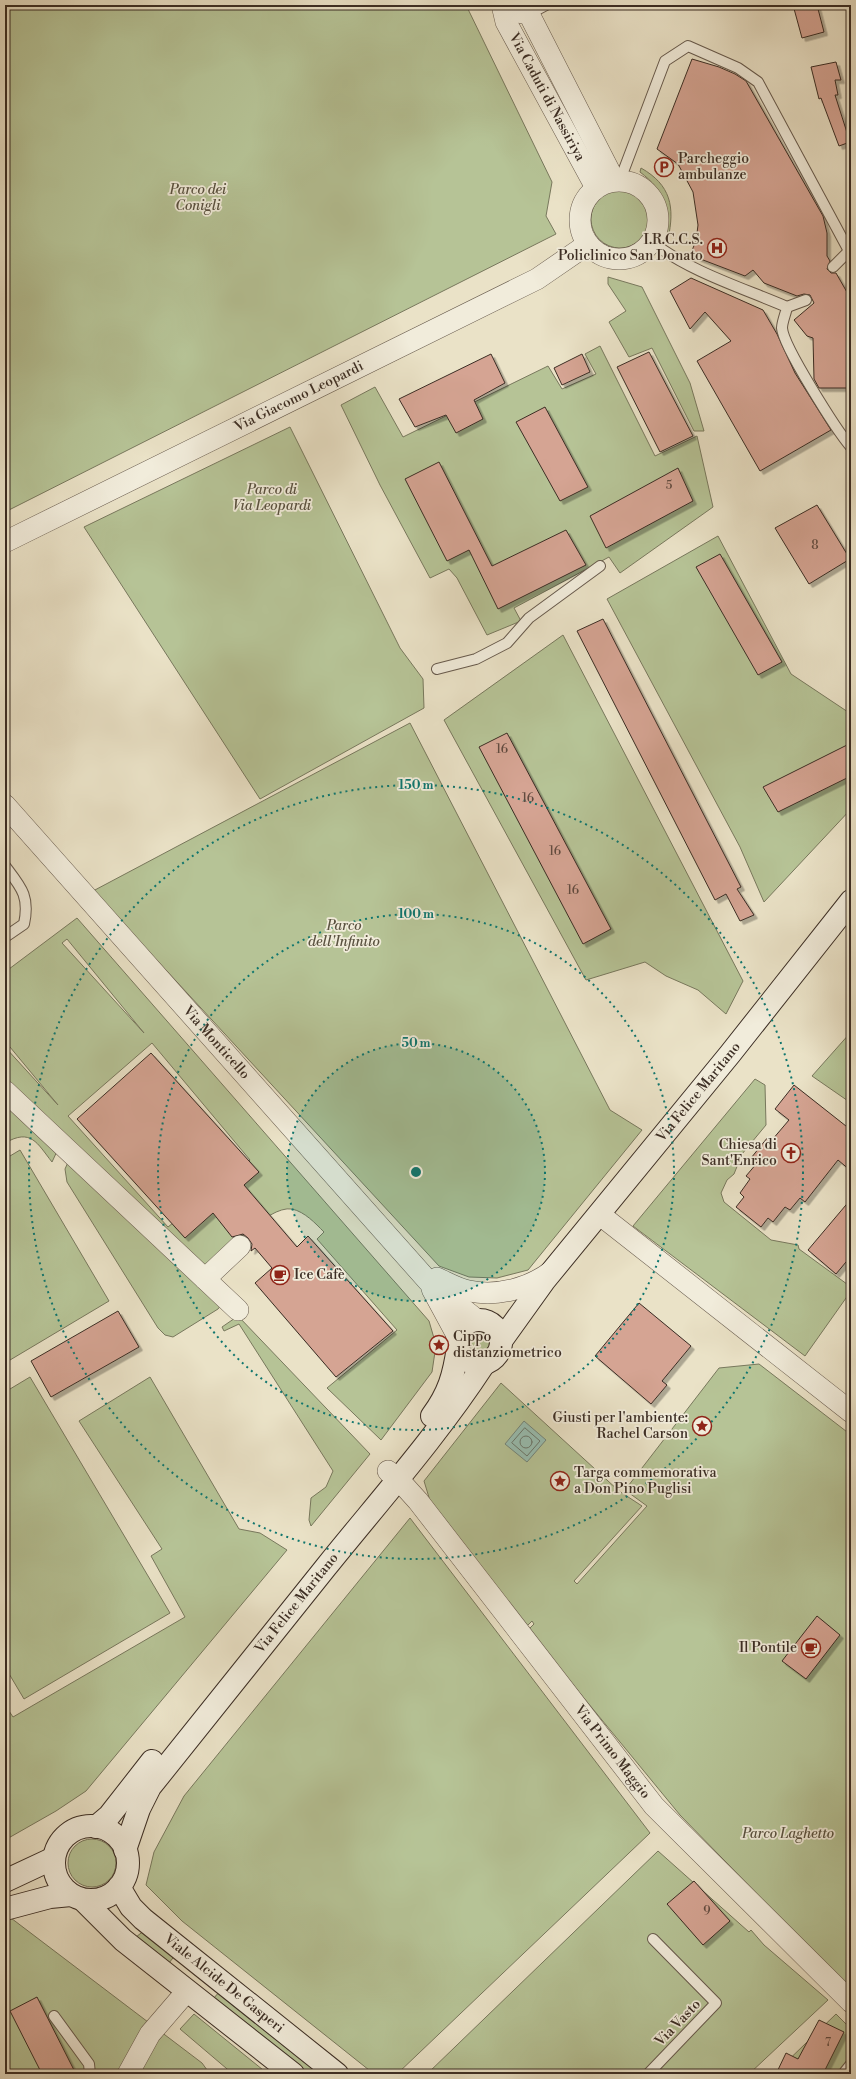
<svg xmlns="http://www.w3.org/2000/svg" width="856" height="2079" font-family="'Libre Bodoni',serif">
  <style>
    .green { fill: #b6c396; stroke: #78785d; fill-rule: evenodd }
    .water { fill: #98beb1; stroke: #738479 }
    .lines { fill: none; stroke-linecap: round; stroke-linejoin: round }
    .shore { stroke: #6a766a; stroke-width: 1 }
    .building { fill: #d5a493; stroke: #3b2d24; filter: url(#shadow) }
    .lane-casing { stroke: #675a4d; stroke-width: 12 }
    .street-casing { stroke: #675a4d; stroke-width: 22 }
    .secondary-casing { stroke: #3b2d24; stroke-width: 24 }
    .lane { stroke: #f1ecdb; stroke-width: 10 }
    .street { stroke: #f1ecdb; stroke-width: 21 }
    .secondary { stroke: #f1ecdb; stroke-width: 22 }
    .ring { fill: none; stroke: #0f766e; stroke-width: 2; stroke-dasharray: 2 4 }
    .labels { text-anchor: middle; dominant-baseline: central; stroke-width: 3.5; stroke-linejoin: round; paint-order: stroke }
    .number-label { font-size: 12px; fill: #624b40 }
    .street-label { font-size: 14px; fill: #3b2d24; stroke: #f1ecdb }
    .poi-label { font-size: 14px; fill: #3b2d24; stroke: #f1ecdb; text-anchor: start }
    .park-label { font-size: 14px; font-style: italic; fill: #5a5240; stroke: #f1ecdb }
    .centre { fill: #0f766e; stroke: #f1ecdb; stroke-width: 2 }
    .ring-label { font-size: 12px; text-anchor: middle; font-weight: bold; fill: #0f766e; stroke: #f1ecdb; stroke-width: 3.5; stroke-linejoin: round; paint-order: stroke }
  </style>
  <defs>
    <filter id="shadow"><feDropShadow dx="3.5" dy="3.5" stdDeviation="0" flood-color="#0004"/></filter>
  </defs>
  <rect width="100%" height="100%" fill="#eae2c7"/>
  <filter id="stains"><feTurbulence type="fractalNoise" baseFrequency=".005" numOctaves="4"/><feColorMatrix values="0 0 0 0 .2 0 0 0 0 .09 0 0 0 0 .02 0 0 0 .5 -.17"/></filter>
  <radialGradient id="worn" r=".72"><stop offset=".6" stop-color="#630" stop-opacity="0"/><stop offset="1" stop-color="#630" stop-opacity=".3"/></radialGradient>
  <!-- green -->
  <g class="green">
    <polygon points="5,5 466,5 552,182 546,216 556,234 5,512"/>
    <path d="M641 168C671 185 675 207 668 239L663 238C670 208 665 191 640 172Z"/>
    <circle cx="620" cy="219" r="29"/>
    <polygon points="608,277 642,287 690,383 704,431 694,431 652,348 629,357 609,322 626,311 608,284"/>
    <polygon points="600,346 655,456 697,436 713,507 620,573 609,557 514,608 521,621 487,635 457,578 449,569 430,578 380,485 341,405 375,387 403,437 548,366 562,389 596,374 585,354"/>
    <polygon points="290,427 400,648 423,679 424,708 260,799 84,527"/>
    <polygon points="718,536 791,674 851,714 851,809 764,902 740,847 607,599"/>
    <polygon points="563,635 743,981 726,1014 698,990 666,976 645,962 586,980 444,720"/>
    <polygon points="410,723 610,1110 642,1130 528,1270 497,1278 469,1277 439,1266 93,891"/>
    <path d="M77 918 429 1321 436 1345 432 1372 381 1440 327 1388 397 1330 317 1239 324 1232C315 1223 305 1212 292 1209 267 1205 222 1257 204 1273L5 1085V1047L58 1105 5 1041V972ZM67 939 144 1033 62 943ZM152 1043 250 1160 168 1227 68 1116Z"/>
    <polygon points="851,1032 851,1103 812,1076"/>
    <polygon points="755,1079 765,1085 766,1125 742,1154 734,1174 727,1180 721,1193 724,1202 771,1240 798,1245 799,1249 851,1287 851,1291 805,1356 633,1226"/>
    <path d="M5 1101 59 1147 52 1162C37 1143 31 1128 5 1143Z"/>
    <polygon points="20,1150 109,1301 5,1363 5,1159"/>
    <polygon points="69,1160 222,1304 218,1309 173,1337 165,1335 158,1328 67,1182 65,1169"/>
    <polygon points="238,1316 370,1454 311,1526 309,1520 311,1498 326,1487 333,1471 239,1324 224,1331 222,1327"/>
    <circle cx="479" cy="1344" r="12"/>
    <polygon points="759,1364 851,1435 851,1987 846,1985 680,1815 528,1630 534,1624 532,1621 526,1627 431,1504 424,1481 501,1383 619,1491 642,1506 574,1581 577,1584 647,1506 625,1490 719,1368"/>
    <polygon points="30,1377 170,1613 24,1699 5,1667 5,1392"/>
    <polygon points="150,1377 239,1529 260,1533 287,1550 86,1791 56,1811 5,1840 5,1705 13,1717 185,1617 151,1556 162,1549 79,1421"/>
    <polygon points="410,1518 650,1833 397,2074 374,2074 182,1921 146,1885 154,1852 184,1796"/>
    <circle cx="92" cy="1863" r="24"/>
    <polygon points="658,1851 749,1932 751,1930 764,1945 828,2000 749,2074 427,2074"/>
    <polygon points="7,1915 202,2063 210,2074 5,2074 5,1916"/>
    <polygon points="145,1930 176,1954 169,1963 136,1937"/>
    <polygon points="221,1990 324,2074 305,2074 212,2000"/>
    <polygon points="194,2014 268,2074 233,2074 180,2029"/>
    <polygon points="836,2014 851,2029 851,2074 774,2074"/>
  </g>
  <!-- water -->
  <polygon class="water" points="524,1421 546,1440 527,1462 505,1444"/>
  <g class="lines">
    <!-- shore -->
    <g class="shore">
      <polygon points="525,1428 540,1441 527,1456 512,1443"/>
      <circle cx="526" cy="1442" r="6"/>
    </g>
  </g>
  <!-- building -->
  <g class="building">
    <polygon points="793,5 817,5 824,32 802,38"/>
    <polygon points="692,59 719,67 735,74 746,81 823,216 827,233 827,256 830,261 827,269 831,273 836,273 848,294 849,331 851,331 851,388 819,388 814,379 813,338 807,336 794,320 814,303 810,295 804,294 797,296 764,283 753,270 745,276 690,255 696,241 698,225 693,192 678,164 657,149"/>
    <polygon points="836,62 841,80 835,80 838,95 835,95 850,142 839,146 821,98 819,99 811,67"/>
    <polygon points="691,278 763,310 777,334 795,373 831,430 760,471 697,361 731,341 705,312 690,329 670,291"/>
    <polygon points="649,352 693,436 660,452 617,367"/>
    <polygon points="491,354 505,383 474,400 483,419 456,433 446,415 415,427 399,399"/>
    <polygon points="582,354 590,372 562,385 554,368"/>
    <polygon points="545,407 588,487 560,501 516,422"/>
    <polygon points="439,462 492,566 566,530 586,565 498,609 469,550 447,561 405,479"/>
    <polygon points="678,468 693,501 606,548 590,516"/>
    <polygon points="817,505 850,559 809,584 775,528"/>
    <polygon points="720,554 782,662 758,675 696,567"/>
    <polygon points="603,619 741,887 737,889 754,915 740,921 726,894 715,900 577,631"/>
    <polygon points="507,733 611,929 583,944 479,747"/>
    <polygon points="851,743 851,776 778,812 763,787"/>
    <polygon points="151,1053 259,1172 244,1185 297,1247 308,1236 393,1331 336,1377 255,1283 272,1268 255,1248 251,1251 252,1244 248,1238 243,1234 232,1237 213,1213 185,1238 77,1119"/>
    <polygon points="794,1085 851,1130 851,1171 838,1160 805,1202 800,1198 790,1210 785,1207 773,1222 768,1218 761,1227 736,1207 744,1197 740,1193 750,1179 746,1176 757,1163 751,1158 768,1137 772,1140 789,1120 775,1109"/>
    <polygon points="851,1199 851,1256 836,1274 808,1250"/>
    <polygon points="639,1303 691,1346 662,1381 667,1385 651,1404 595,1356"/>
    <polygon points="118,1311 139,1347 51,1397 31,1361"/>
    <polygon points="817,1616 840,1635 806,1679 782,1661"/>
    <polygon points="694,1881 730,1921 703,1945 667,1904"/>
    <polygon points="37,1997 76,2074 42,2074 10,2011"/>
    <polygon points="819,2020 844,2032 824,2072 828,2074 776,2074 786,2053 798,2059"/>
  </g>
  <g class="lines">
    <defs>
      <g id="lane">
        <polyline points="529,14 546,5"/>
        <polyline points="620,180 665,61 688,46 738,68 758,82 849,251 851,258"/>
        <path d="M652 242C690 272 743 288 787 307 786 313 782 322 782 328 783 346 837 431 851 447"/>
        <polyline points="833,267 849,251"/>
        <polyline points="787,307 806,300"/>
        <polyline points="437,669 476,659 507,643 529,618 600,566"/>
        <path d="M5 866C21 887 30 896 24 924L5 937"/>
        <polyline points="54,2016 89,2064 90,2074"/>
        <polyline points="648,2074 716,2003 653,1939"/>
        <polyline points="843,2074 851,2064"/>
      </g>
      <g id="street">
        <path id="s1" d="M502 5 506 22 594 184 598 186"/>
        <polyline points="504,10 529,14 614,180"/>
        <circle cx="619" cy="220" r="39"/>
        <path id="s2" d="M5 542 537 279 588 244"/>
        <path id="s3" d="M5 805 428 1281 477 1320"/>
        <polyline points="5,1091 238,1310"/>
        <polyline points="599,1214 851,1412"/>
        <path d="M437 1278C448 1283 458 1289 469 1291 498 1297 530 1288 552 1271"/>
        <polyline points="205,1279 240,1246"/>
        <polyline points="432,1289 458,1337"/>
        <path id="s4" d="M388 1471 399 1480 418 1501 654 1806 851 2002"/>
        <polyline points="128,2074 150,2034 187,1991"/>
      </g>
      <g id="secondary">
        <circle cx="479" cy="1342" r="22"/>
        <path id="s5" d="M501 1341 544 1281 730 1054 851 901"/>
        <path d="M432 1416C449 1393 454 1375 458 1347"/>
        <circle cx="91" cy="1863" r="37"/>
        <polyline points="96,1827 109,1816 152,1761"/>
        <path id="s6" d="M125 1850 139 1809 150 1787C209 1714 267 1640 326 1567 380 1500 437 1436 484 1364"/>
        <polyline points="5,1881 54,1858"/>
        <path id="s7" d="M119 1887 131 1907 143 1919 337 2074"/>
        <polyline points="83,1900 123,1940 293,2074"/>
        <polyline points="5,1909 50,1897 71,1895"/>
      </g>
    </defs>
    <!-- lane casing -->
    <use href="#lane" class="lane-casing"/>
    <!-- street casing -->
    <use href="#street" class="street-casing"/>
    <!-- secondary casing -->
    <use href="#secondary" class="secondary-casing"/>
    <!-- lane -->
    <use href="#lane" class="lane"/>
    <!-- street -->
    <use href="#street" class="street"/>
    <!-- secondary -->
    <use href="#secondary" class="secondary"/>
  </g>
  <!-- distance rings -->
  <circle cx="416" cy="1172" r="129" fill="#0f766e" fill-opacity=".12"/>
  <g class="ring">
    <circle cx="416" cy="1172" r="129"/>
    <circle cx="416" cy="1172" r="258"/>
    <circle cx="416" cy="1172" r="387"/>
  </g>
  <!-- icons -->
  <defs>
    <symbol id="parking-ring" viewBox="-11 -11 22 22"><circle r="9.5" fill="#f1ecdb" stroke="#8f2418" stroke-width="1.5"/><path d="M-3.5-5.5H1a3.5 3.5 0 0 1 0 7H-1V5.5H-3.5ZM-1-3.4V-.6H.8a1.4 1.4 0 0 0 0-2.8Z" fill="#8f2418"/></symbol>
    <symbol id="hospital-ring" viewBox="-11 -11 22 22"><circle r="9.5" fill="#f1ecdb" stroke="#8f2418" stroke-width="1.5"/><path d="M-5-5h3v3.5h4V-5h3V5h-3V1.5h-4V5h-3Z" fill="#8f2418"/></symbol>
    <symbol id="church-ring" viewBox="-11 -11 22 22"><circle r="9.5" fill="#f1ecdb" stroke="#8f2418" stroke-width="1.5"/><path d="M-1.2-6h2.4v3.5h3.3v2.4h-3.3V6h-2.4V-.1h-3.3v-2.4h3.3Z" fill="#8f2418"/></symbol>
    <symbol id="cafe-ring" viewBox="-11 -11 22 22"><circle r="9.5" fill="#f1ecdb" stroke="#8f2418" stroke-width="1.5"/><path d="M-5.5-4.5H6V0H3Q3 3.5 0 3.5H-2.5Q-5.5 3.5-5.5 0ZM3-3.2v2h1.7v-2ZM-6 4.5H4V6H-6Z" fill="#8f2418"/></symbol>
    <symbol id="sight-ring" viewBox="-11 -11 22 22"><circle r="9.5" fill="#f1ecdb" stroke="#8f2418" stroke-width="1.5"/><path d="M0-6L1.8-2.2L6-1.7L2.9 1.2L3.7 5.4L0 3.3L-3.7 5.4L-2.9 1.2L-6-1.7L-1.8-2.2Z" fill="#8f2418"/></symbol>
  </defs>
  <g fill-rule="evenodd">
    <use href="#parking-ring" x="653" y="156" width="22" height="22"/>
    <use href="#hospital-ring" x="706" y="237" width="22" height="22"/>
    <use href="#church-ring" x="780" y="1142" width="22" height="22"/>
    <use href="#cafe-ring" x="269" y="1264" width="22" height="22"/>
    <use href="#sight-ring" x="428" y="1334" width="22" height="22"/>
    <use href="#sight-ring" x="691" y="1415" width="22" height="22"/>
    <use href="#sight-ring" x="549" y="1470" width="22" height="22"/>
    <use href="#cafe-ring" x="800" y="1637" width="22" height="22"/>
  </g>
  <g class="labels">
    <!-- number labels -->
    <g class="number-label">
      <text x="669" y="485">5</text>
      <text x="815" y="545">8</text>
      <text x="502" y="749">16</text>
      <text x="528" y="798">16</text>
      <text x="555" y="851">16</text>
      <text x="573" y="890">16</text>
      <text x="707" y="1911">9</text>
      <text x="828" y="2042">7</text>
    </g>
    <!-- street labels -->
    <g class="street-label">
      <text stroke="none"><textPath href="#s1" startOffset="103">Via Caduti di Nassiriya</textPath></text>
      <text stroke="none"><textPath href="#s2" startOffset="328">Via Giacomo Leopardi</textPath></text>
      <text stroke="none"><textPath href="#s3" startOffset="318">Via Monticello</textPath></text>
      <text stroke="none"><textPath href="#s5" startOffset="318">Via Felice Maritano</textPath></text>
      <text stroke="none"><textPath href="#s6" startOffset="303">Via Felice Maritano</textPath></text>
      <text stroke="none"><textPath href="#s4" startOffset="360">Via Primo Maggio</textPath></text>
      <text stroke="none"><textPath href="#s7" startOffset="144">Viale Alcide De Gasperi</textPath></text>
      <text transform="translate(678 2023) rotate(-46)">Via Vasto</text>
    </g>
    <!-- poi labels -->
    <g class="poi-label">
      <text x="678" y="159">Parcheggio<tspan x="678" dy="16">ambulanze</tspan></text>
      <text x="703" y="240" text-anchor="end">I.R.C.C.S.<tspan x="703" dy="16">Policlinico San Donato</tspan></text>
      <text x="777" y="1145" text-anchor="end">Chiesa di<tspan x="777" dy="16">Sant'Enrico</tspan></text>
      <text x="294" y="1275">Ice Cafè</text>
      <text x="453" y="1337">Cippo<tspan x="453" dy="16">distanziometrico</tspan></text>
      <text x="688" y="1418" text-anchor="end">Giusti per l'ambiente:<tspan x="688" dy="16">Rachel Carson</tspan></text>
      <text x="574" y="1473">Targa commemorativa<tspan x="574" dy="16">a Don Pino Puglisi</tspan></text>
      <text x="797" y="1648" text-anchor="end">Il Pontile</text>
    </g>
    <!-- park labels -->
    <g class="park-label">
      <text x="198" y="190">Parco dei<tspan x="198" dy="16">Conigli</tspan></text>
      <text x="272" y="490">Parco di<tspan x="272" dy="16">Via Leopardi</tspan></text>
      <text x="344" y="926">Parco<tspan x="344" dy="16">dell'Infinito</tspan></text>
      <text x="788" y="1834">Parco Laghetto</text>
    </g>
  </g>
  <circle cx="416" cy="1172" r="6" class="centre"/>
  <g class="ring-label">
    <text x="416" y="789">150 m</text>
    <text x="416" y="918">100 m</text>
    <text x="416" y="1047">50 m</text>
  </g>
  <!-- margin -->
  <rect width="856" height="2079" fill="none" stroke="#eae2c7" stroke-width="20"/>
  <rect x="6" y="6" width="844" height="2067" fill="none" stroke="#3b2d24" stroke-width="2"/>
  <rect x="10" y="10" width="836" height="2059" fill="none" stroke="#3b2d24"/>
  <rect width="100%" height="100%" filter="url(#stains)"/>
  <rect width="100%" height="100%" fill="url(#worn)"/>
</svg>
